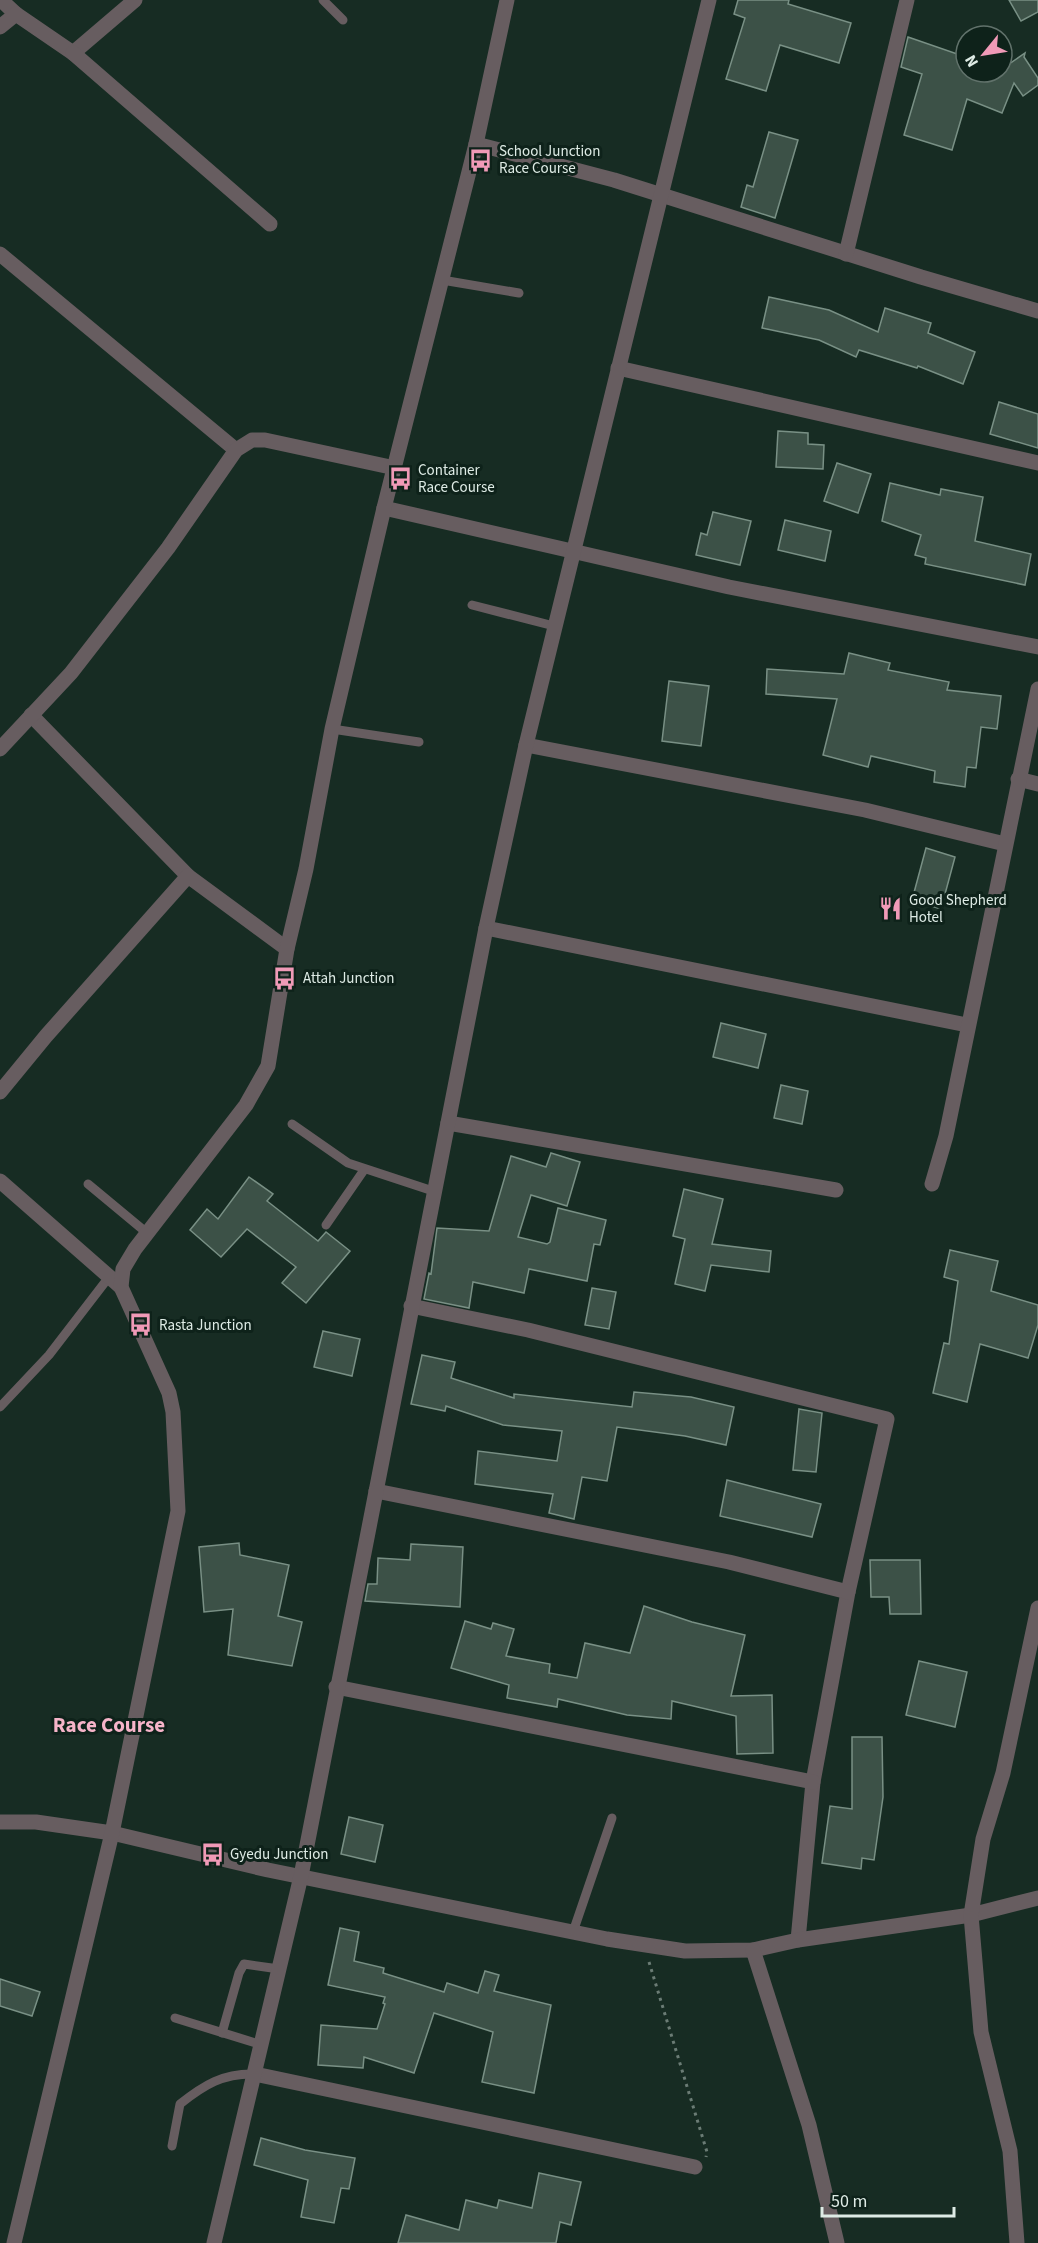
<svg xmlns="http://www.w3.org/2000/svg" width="1038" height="2243" font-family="'Source Sans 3',sans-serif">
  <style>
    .building { fill: #3c5147; stroke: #799085; stroke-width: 1.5 }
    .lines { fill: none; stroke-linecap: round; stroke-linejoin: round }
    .path { stroke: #6b7c75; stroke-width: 3; stroke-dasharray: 3 4.5; stroke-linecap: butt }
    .service { stroke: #675d60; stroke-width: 9 }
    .minor { stroke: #675d60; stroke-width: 15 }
    .tertiary { stroke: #675d60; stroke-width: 15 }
    .labels { text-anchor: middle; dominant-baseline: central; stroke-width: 6; stroke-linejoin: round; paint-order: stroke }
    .poi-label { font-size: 15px; fill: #deebe5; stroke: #0e221a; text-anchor: start }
    .district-label { font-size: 21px; font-weight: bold; fill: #f6b4c9; stroke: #0e221a }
  </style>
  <rect width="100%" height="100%" fill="#172c23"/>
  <!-- building -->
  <g class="building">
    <polygon points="738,0 789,0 788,4 851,23 839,63 780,45 766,91 726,79 745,18 734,14"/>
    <polygon points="1009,0 1038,0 1038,12 1021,21"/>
    <polygon points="908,37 966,57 966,72 1002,72 1002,69 1025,53 1024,57 1038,78 1038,85 1023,96 1014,83 1002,113 967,99 952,150 904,135 922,74 901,67"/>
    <polygon points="769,132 798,140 775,218 741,207 747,185 753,187"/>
    <polygon points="769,297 829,310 878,332 885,308 931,323 928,333 975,352 963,384 918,366 917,368 859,350 856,357 819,340 762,328"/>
    <polygon points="999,402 1038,414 1038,448 990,434"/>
    <polygon points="778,431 808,433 808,444 824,445 823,469 776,467"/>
    <polygon points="837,463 871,474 858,513 824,501"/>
    <polygon points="890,483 940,495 941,489 983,497 975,541 1031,554 1025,585 925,564 926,558 915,555 921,535 882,521"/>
    <polygon points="713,512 751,521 740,565 696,555 701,533 707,535"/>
    <polygon points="785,520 831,531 825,561 778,550"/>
    <polygon points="849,653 890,663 888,670 949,682 947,690 1001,696 997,729 981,727 976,768 967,767 965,787 934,782 935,771 871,756 868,767 823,755 837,699 766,694 767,669 844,674"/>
    <polygon points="669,681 709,686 701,746 662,741"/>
    <polygon points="926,848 955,857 941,909 912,900"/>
    <polygon points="721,1023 766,1034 758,1068 713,1057"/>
    <polygon points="781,1085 808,1091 802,1124 774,1118"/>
    <polygon points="551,1153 580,1162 567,1206 531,1195 518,1237 547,1244 550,1242 558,1208 606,1220 600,1245 594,1244 587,1281 529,1269 524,1293 473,1282 469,1308 424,1299 429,1273 431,1274 437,1228 489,1231 511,1156 546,1167"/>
    <polygon points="249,1177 273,1194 267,1201 318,1241 326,1232 350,1251 306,1303 282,1283 296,1267 247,1229 221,1257 190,1230 207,1209 218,1219"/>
    <polygon points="684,1189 723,1199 712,1244 771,1251 769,1272 711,1265 705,1291 675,1284 685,1239 673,1236"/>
    <polygon points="950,1250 998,1261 991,1291 1038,1305 1038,1325 1028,1358 980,1344 967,1402 933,1393 944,1343 949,1344 958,1281 944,1277"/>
    <polygon points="592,1288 616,1292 609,1329 585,1325"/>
    <polygon points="323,1331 360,1339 352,1376 314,1367"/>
    <polygon points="422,1355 455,1362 451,1378 514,1398 514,1394 632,1407 634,1392 691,1397 734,1407 726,1445 685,1436 617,1427 607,1481 582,1477 574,1519 549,1513 553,1494 475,1484 478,1451 557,1461 562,1431 503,1425 446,1406 445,1411 411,1404"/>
    <polygon points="799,1409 822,1413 816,1472 793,1470"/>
    <polygon points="727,1480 821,1504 812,1537 720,1516"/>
    <polygon points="239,1543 240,1555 289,1565 278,1616 302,1622 292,1666 228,1655 233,1609 204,1612 199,1547"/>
    <polygon points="411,1544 463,1547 460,1607 365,1601 368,1584 377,1584 378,1558 410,1560"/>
    <polygon points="870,1560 920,1560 921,1614 890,1614 889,1597 871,1597"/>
    <polygon points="644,1606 692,1622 745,1635 731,1696 772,1695 773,1753 737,1754 736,1716 672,1701 671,1719 627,1715 558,1699 557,1707 507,1698 509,1685 451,1668 465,1621 491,1629 493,1623 514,1629 506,1656 550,1664 549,1673 577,1678 585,1643 630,1653"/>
    <polygon points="919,1661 967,1672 955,1727 906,1715"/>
    <polygon points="852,1737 882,1737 883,1797 874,1860 862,1858 861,1869 822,1863 830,1806 852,1809"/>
    <polygon points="349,1817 383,1825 375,1862 341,1854"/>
    <polygon points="340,1928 359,1932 354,1961 384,1968 383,1973 444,1992 447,1983 478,1993 485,1971 499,1975 494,1991 551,2005 534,2093 482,2082 493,2032 434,2013 414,2073 364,2057 363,2068 318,2065 321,2025 377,2029 385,2004 383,2003 385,1997 328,1985"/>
    <polygon points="0,1979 40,1992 32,2016 0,2006"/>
    <polygon points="261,2138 305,2150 355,2158 349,2189 341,2188 334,2223 301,2217 308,2180 254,2165"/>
    <polygon points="539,2173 581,2182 571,2225 560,2222 556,2243 398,2243 406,2215 459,2230 466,2200 497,2208 499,2200 532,2208"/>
  </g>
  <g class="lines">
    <!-- path -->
    <polyline class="path" points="649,1962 707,2152 706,2157"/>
    <!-- service -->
    <g class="service">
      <polyline points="323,0 343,20"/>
      <polyline points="442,280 519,293"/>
      <polyline points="472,605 554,626"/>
      <polyline points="332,729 419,742"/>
      <polyline points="292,1124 348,1163 436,1192"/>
      <polyline points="88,1184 147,1233"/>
      <polyline points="326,1225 364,1170"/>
      <polyline points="0,1407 49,1355 109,1277"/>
      <polyline points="573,1932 612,1818"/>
      <polyline points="175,2018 262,2045"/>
      <polyline points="222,2033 239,1973 244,1964 279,1969"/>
      <path d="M172 2146 180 2104C204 2085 223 2073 255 2074"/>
    </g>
    <!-- minor -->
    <g class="minor">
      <polyline points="1,0 16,14"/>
      <polyline points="0,27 16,14 73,53 135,0"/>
      <polyline points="73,53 270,224"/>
      <polyline points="476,144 614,180 921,277 1038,311"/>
      <polyline points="0,254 236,450"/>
      <polyline points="846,254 907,0"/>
      <polyline points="618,368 1038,463"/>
      <polyline points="384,508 729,587 1038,647"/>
      <polyline points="31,715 188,876"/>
      <polyline points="526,745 865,810 1005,844"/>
      <polyline points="0,749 71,673 168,548 236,450 252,440 265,440 395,468"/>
      <polyline points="1018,779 1038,784"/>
      <polyline points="486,928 967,1025"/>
      <polyline points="0,1092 46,1036 188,876 287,949"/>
      <polyline points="448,1123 836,1190"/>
      <polyline points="0,1181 121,1287"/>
      <polyline points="932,1184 946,1136 1038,689"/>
      <polyline points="411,1306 528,1330 887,1419 848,1592 813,1782 798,1940"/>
      <polyline points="376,1491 729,1562 848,1592"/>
      <polyline points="336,1687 813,1782"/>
      <polyline points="0,1822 36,1822 112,1833 268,1870 607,1939 685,1951 753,1950 798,1940 971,1915 1038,1898"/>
      <polyline points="753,1950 809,2125 837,2243"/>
      <polyline points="255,2074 695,2167"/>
      <polyline points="214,2243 301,1876 486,928 526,745 709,0"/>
      <polyline points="1017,2243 1010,2151 981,2032 971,1915 983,1839 1003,1773 1038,1608"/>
    </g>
    <!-- tertiary -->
    <polyline class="tertiary" points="14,2243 112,1833 178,1511 173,1412 169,1393 121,1287 123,1269 135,1249 246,1105 268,1066 287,949 306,869 332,729 384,508 476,144 507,0"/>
  </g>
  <!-- icons -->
  <defs>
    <symbol id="bus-bare" viewBox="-9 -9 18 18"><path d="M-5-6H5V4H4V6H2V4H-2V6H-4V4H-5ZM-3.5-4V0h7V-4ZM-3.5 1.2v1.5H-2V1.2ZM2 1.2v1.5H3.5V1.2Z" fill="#f09ab7" stroke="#0e221a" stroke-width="2.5" paint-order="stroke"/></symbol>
    <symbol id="restaurant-bare" viewBox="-9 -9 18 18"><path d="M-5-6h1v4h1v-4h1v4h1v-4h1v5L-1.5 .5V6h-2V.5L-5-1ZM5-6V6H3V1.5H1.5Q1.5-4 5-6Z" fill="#f09ab7" stroke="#0e221a" stroke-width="2.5" paint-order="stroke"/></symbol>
  </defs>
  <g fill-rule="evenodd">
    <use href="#bus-bare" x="464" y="144" width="33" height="33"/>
    <use href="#bus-bare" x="384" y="462" width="33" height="33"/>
    <use href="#restaurant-bare" x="874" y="892" width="33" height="33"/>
    <use href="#bus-bare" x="268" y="962" width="33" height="33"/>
    <use href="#bus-bare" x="124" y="1308" width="33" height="33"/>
    <use href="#bus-bare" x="196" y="1838" width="33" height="33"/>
  </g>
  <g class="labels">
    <!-- poi labels -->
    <g class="poi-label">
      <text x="499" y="151">School Junction<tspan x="499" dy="17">Race Course</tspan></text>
      <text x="418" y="470">Container<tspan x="418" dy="17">Race Course</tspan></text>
      <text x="909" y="900">Good Shepherd<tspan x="909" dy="17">Hotel</tspan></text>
      <text x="303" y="978">Attah Junction</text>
      <text x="159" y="1325">Rasta Junction</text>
      <text x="230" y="1854">Gyedu Junction</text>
    </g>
    <!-- district labels -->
    <g class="district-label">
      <text x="109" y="1725">Race Course</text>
    </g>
  </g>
  <!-- north arrow -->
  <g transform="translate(984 54) rotate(240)"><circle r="28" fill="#0e221a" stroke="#61726b" stroke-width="1.5"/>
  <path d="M0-4.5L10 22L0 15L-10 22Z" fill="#f09ab7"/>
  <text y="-9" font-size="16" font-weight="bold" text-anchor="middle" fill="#deebe5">N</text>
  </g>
  <!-- scale -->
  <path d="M822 2207v9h132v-9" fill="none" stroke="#deebe5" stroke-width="3"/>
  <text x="831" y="2207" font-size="18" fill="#deebe5" stroke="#0e221a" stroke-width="4.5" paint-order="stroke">50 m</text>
</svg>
